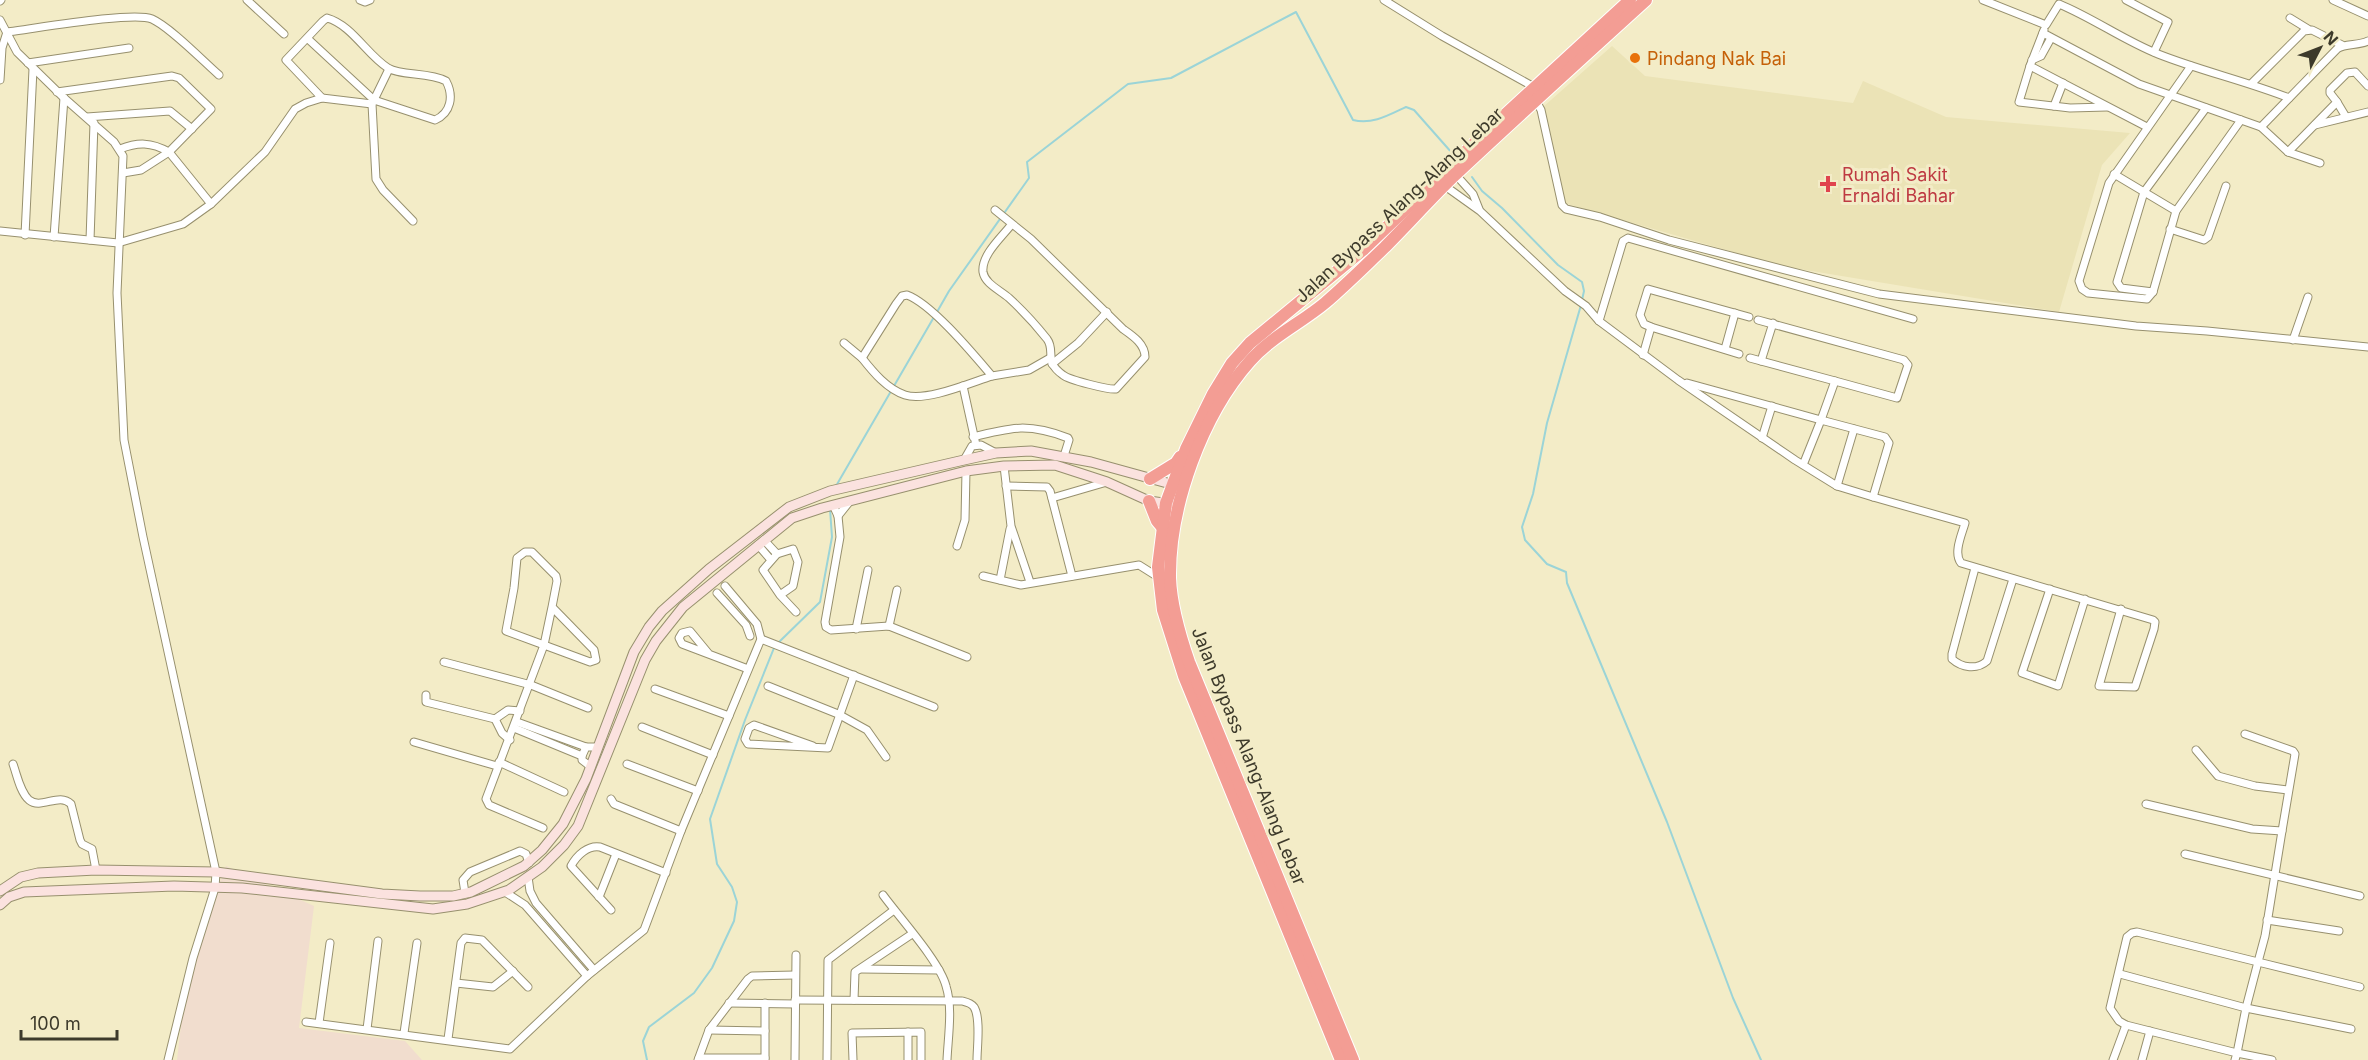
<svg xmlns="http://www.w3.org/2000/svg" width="2368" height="1060" font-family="Inter,sans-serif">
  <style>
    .commercial { fill: #f1ddce }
    .built { fill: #ebe3b6 }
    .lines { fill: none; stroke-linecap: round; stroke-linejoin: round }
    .stream { stroke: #9bd4d7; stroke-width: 2 }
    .street-casing { stroke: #97906e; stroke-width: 9 }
    .secondary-casing { stroke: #97906e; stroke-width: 11 }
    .highway-casing { stroke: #fff; stroke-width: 14 }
    .street { stroke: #fff; stroke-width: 7 }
    .secondary { stroke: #fbe2df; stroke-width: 9 }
    .highway { stroke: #f39d94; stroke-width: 12 }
    .food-dot { fill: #e8710a; stroke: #f3ecc7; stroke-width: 2 }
    .health-dot { fill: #e0444e; stroke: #f3ecc7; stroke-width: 2 }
    .labels { text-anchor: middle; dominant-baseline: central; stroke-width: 6; stroke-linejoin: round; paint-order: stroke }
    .food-label { font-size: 18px; fill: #c56008; stroke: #f3ecc7; text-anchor: start }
    .health-label { font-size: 18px; fill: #be3a42; stroke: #f3ecc7; text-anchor: start }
    .street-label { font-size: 18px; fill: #3d3a2b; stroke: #f3ecc7 }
  </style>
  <rect width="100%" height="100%" fill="#f3ecc7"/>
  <!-- commercial -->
  <polygon class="commercial" points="226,866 314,906 299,1028 405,1041 422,1060 177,1060 188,964"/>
  <!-- built -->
  <polygon class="built" points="1612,46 1645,76 1853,103 1863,81 1946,117 2130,133 2102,165 2059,312 1781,266 1564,203 1543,107"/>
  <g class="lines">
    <!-- stream -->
    <g class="stream">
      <polyline points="1472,177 1482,191 1502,208 1558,265 1582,282 1584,291 1582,300"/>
      <polyline points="1581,305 1547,423 1533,494 1522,527 1525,540 1547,564 1566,572 1567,583 1667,822 1733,998 1761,1060"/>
      <path d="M937 312 949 291 1029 178 1027 162 1128 84 1171 78 1296 12 1353 120C1372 125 1389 115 1406 107L1414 110 1452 153"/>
      <polyline points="836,486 934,317"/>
      <polyline points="778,643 820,602 832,537 830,509"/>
      <polyline points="647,1060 643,1041 649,1027 694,993 712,968 734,921 737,902 732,887 717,864 710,819 745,720 774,648"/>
    </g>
    <defs>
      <g id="street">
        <polyline points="247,0 284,34"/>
        <polyline points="360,0 365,2 370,0"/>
        <polyline points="1384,0 1442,36 1534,87"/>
        <path d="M1983 0 2046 25 2059 4C2093 18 2123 40 2158 54 2201 71 2246 81 2289 98"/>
        <polyline points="2126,0 2168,22 2154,52"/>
        <polyline points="2333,0 2368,16"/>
        <polyline points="0,1 1,0"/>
        <polyline points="2290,18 2308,29"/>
        <polyline points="0,20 17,52 64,98 114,142 123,156 117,293 124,440 143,537 216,872 215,888 193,958 168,1060"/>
        <polyline points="2044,30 2030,66 2147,127"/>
        <path d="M2043 33 2139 84 2261 127 2337 49C2345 43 2358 46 2368 41"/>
        <polyline points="2032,60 2041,56 2051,38"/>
        <polyline points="28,63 129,48"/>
        <polyline points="2030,66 2019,102 2070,108 2107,107"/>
        <polyline points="389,69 372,104 376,179 383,190 413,221"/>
        <path d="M0 80 2 48 7 32C33 29 133 11 152 19 170 27 203 61 219 75"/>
        <polyline points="2252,83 2304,31 2312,30 2342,45"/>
        <path d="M57 92 172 76 179 78 211 109 169 152C151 142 138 142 120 149"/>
        <polyline points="322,98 372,104"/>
        <polyline points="1536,101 1541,110 1562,205 1566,209 1600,217 1669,240 1879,294 2136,326 2207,331 2368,347"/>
        <polyline points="2337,102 2346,117"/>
        <polyline points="2054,106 2063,83"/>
        <polyline points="2206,108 2144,192 2117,282 2121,288 2153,292 2176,211 2241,120"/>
        <polyline points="87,117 170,111 192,129"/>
        <polyline points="2315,125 2368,112"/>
        <polyline points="2261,127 2288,152 2337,102 2330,93 2330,90 2347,73 2355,72 2368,86"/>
        <polyline points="2288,152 2320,163"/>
        <polyline points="123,173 141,170 169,152 211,204"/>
        <polyline points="2114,174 2176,211"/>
        <polyline points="1456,175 1473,194 1479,209"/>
        <polyline points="1445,186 1480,211 1565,291 1586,306 1599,321 1678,380 1795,460 1837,486 1873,497 1889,443 1885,437 1821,420 1803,465"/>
        <path d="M995 210 1031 239 1123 329C1133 336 1145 344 1145 357L1116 389C1109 390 1069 380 1063 375 1043 361 1056 351 1047 339 1036 325 1022 310 1009 298 1000 290 985 284 983 272 981 255 1002 237 1011 225"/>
        <polyline points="2170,229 2204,240 2208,237 2226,186"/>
        <path d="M0 231 118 243 183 224 211 204 265 152 295 109 306 103 322 98 286 60 323 21 327 18C352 25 367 55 388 68 401 76 429 72 446 81 454 96 451 113 435 120L374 100 307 38"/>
        <polyline points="25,235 33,69"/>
        <polyline points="54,237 64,98"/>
        <polyline points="90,240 94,123"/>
        <polyline points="2153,292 2147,299 2088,293 2082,289 2079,281 2109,183 2191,66"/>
        <polyline points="1758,320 1904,360 1908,365 1897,398 1835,381"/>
        <polyline points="1599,321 1623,241 1628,238 1913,319"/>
        <polyline points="1651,327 1644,324 1640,315 1648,289 1749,317"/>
        <polyline points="2293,340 2308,297"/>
        <path d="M844 343 862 358 896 304 902 296 907 295C932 304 974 355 992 376L1029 370 1050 358"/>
        <polyline points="1725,349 1735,313"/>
        <polyline points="1643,355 1651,327 1739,354"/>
        <path d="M862 358C873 372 887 389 905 395 926 402 970 383 992 376"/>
        <polyline points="1761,361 1773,323"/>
        <polyline points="1052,364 1078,343 1107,312"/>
        <polyline points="1687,383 1821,420 1835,381 1750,358"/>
        <polyline points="963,386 976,445"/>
        <path d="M973 437C1012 427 1029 423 1068 438L1069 440 1064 456"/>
        <polyline points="1762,438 1772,406"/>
        <polyline points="964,460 972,446 981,445 996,453"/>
        <polyline points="1004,466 1011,526 1030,582"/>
        <polyline points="1006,486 1047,487 1050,491 1072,576"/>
        <polyline points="1837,486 1854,429"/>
        <path d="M1873 497 1965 523C1962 534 1953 553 1961 563L2153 620 2155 622 2154 629 2135 687 2099 686 2121 609"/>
        <polyline points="1052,498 1107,482"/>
        <polyline points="833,505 838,516 850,501"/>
        <polyline points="838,516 840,537 825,622 826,627 831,630 889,626 967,657"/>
        <polyline points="764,540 777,554"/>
        <polyline points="758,545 771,560"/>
        <polyline points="957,546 965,520 966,471"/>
        <path d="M1975 568 1952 654V659C1962 668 1977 670 1987 661L2013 579"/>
        <polyline points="983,576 1021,585 1139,565 1158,577"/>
        <polyline points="1000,580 1010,529"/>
        <polyline points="2050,589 2022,673 2058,686 2085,599"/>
        <polyline points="717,593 746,625 750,636"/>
        <polyline points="780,595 793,586 798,562 793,549 777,554 763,570 780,595 796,612"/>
        <polyline points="889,626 897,590"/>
        <polyline points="856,629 868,570"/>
        <polyline points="761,639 934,707"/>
        <polyline points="709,654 690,631 682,633 679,638 682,644 748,669"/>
        <polyline points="444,662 531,685 588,708"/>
        <polyline points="768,686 838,714 867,730 886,757"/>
        <polyline points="655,689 729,716"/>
        <polyline points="426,695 426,702 495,719 508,710 520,711"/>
        <polyline points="495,719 502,733 510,740"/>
        <polyline points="517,722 586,747"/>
        <polyline points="642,727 713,755"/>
        <polyline points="514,728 582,756"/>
        <polyline points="2245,734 2293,751 2295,754 2282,831"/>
        <polyline points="414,742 497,766"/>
        <polyline points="813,746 754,725 749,728 745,739 748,744 828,748 854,675"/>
        <polyline points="2196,750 2218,776 2255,786 2288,790"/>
        <polyline points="499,762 564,792"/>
        <path d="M13 764C17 775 20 792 29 800 41 810 59 792 71 804L80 840 82 844 92 849 96 870"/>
        <polyline points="627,764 698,791"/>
        <polyline points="591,767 582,760 582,756 586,747 597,747"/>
        <polyline points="611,799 614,804 681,831"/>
        <polyline points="2146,804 2252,829 2282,831 2265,936 2258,962 2360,987"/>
        <polyline points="543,828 489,805 486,799 544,645 506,631 514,588 517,558 525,552 532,552 556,576 557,581 552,607 594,650 596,660 590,662 544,645 552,607"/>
        <polyline points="2185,854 2360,896"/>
        <polyline points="528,877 530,891 536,903 594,970"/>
        <polyline points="505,892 525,905 587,976"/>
        <polyline points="465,893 463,880 470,872 520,851 526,854 529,863"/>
        <path d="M883 895C899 917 940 962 946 986 953 1008 948 1037 947 1060"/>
        <polyline points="599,897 616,854"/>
        <path d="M611 910 571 866C577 855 588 845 600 847L666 873"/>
        <polyline points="2267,920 2339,931"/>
        <polyline points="861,969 939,970"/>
        <polyline points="2120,974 2246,1008 2237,1053 2272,1060"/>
        <polyline points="456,983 493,987 513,971"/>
        <path d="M795 1000 962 1001C966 1002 971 1003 974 1007 981 1018 977 1047 977 1060"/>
        <polyline points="854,1000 855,972 912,934"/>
        <polyline points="729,1003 795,1004"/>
        <polyline points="306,1022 510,1049 587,976 644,930 681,831 761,639 757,624 725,586"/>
        <polyline points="319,1023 330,943"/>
        <polyline points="367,1029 378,941"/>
        <polyline points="709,1030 765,1031"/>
        <polyline points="908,1032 908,1060"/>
        <polyline points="404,1033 417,943"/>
        <polyline points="448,1039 461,943 465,938 482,940 528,987"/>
        <polyline points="699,1058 765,1058"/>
        <polyline points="698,1060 709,1030 748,979 752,976 795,975"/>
        <polyline points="765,1060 765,1003"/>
        <polyline points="795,1060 796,955"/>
        <polyline points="827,1060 828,960 894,910"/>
        <polyline points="853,1060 852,1033 921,1032 921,1060"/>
        <polyline points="2113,1060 2126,1025"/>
        <polyline points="2142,1060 2150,1031"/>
        <polyline points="2235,1060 2237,1053 2126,1025 2119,1021 2110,1008 2127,937 2132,933 2137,932 2258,962 2246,1008 2351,1029"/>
      </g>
      <g id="secondary">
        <polyline points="0,891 21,877 38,873 96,870 216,872 382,894 420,896 453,896 471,892 524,866 542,850 563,824 586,779 634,652 649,627 662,611 709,569 789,507 830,491 964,460 996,453 1031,451 1091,462 1178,486"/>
        <polyline points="0,905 9,897 24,892 174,886 242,888 433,909 467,904 509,890 542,867 564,845 578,826 645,660 656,641 683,607 792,518 822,508 966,471 1004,466 1055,465 1107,482 1149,501 1170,504"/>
      </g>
      <g id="highway">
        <polyline points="1150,479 1176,463 1180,457"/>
        <polyline points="1149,501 1157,521 1162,527"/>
        <polyline points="1341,1060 1184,676 1163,610 1158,567 1166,503 1186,449 1213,394 1232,363 1250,343 1364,249 1484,134 1630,0"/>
        <path d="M1353 1060 1189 662C1180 636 1171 607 1170 578 1169 506 1202 415 1250 361 1271 337 1301 323 1325 303 1346 285 1366 265 1385 247 1409 223 1431 198 1455 175 1518 116 1582 58 1646 0"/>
      </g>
    </defs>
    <!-- street casing -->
    <use href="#street" class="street-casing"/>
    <!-- secondary casing -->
    <use href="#secondary" class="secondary-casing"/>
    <!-- highway casing -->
    <use href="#highway" class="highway-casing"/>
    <!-- street -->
    <use href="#street" class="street"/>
    <!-- secondary -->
    <use href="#secondary" class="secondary"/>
    <!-- highway -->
    <use href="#highway" class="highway"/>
  </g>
  <!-- markers -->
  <circle class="food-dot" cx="1635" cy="58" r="6"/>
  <path class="health-dot" d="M1825 175h6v6h6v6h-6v6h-6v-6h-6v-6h6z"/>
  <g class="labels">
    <!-- food labels -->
    <g class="food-label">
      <text x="1647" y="58">Pindang Nak Bai</text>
    </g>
    <!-- health labels -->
    <g class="health-label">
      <text x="1842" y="174">Rumah Sakit<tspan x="1842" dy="21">Ernaldi Bahar</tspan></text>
    </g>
    <!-- street labels -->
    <g class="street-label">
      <text transform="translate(1399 205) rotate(-43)">Jalan Bypass Alang-Alang Lebar</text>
      <text transform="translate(1249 756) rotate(68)">Jalan Bypass Alang-Alang Lebar</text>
    </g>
  </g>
  <!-- north arrow -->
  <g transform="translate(2320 48) rotate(48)" stroke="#f3ecc7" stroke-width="4.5" paint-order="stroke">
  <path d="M0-4.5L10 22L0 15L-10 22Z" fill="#3d3a2b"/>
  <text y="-9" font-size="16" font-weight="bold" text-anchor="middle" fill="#3d3a2b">N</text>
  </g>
  <!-- scale -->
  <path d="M21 1030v9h96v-9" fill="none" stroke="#3d3a2b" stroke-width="3"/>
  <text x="30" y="1030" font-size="18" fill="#3d3a2b" stroke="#f3ecc7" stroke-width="4.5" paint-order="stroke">100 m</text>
</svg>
